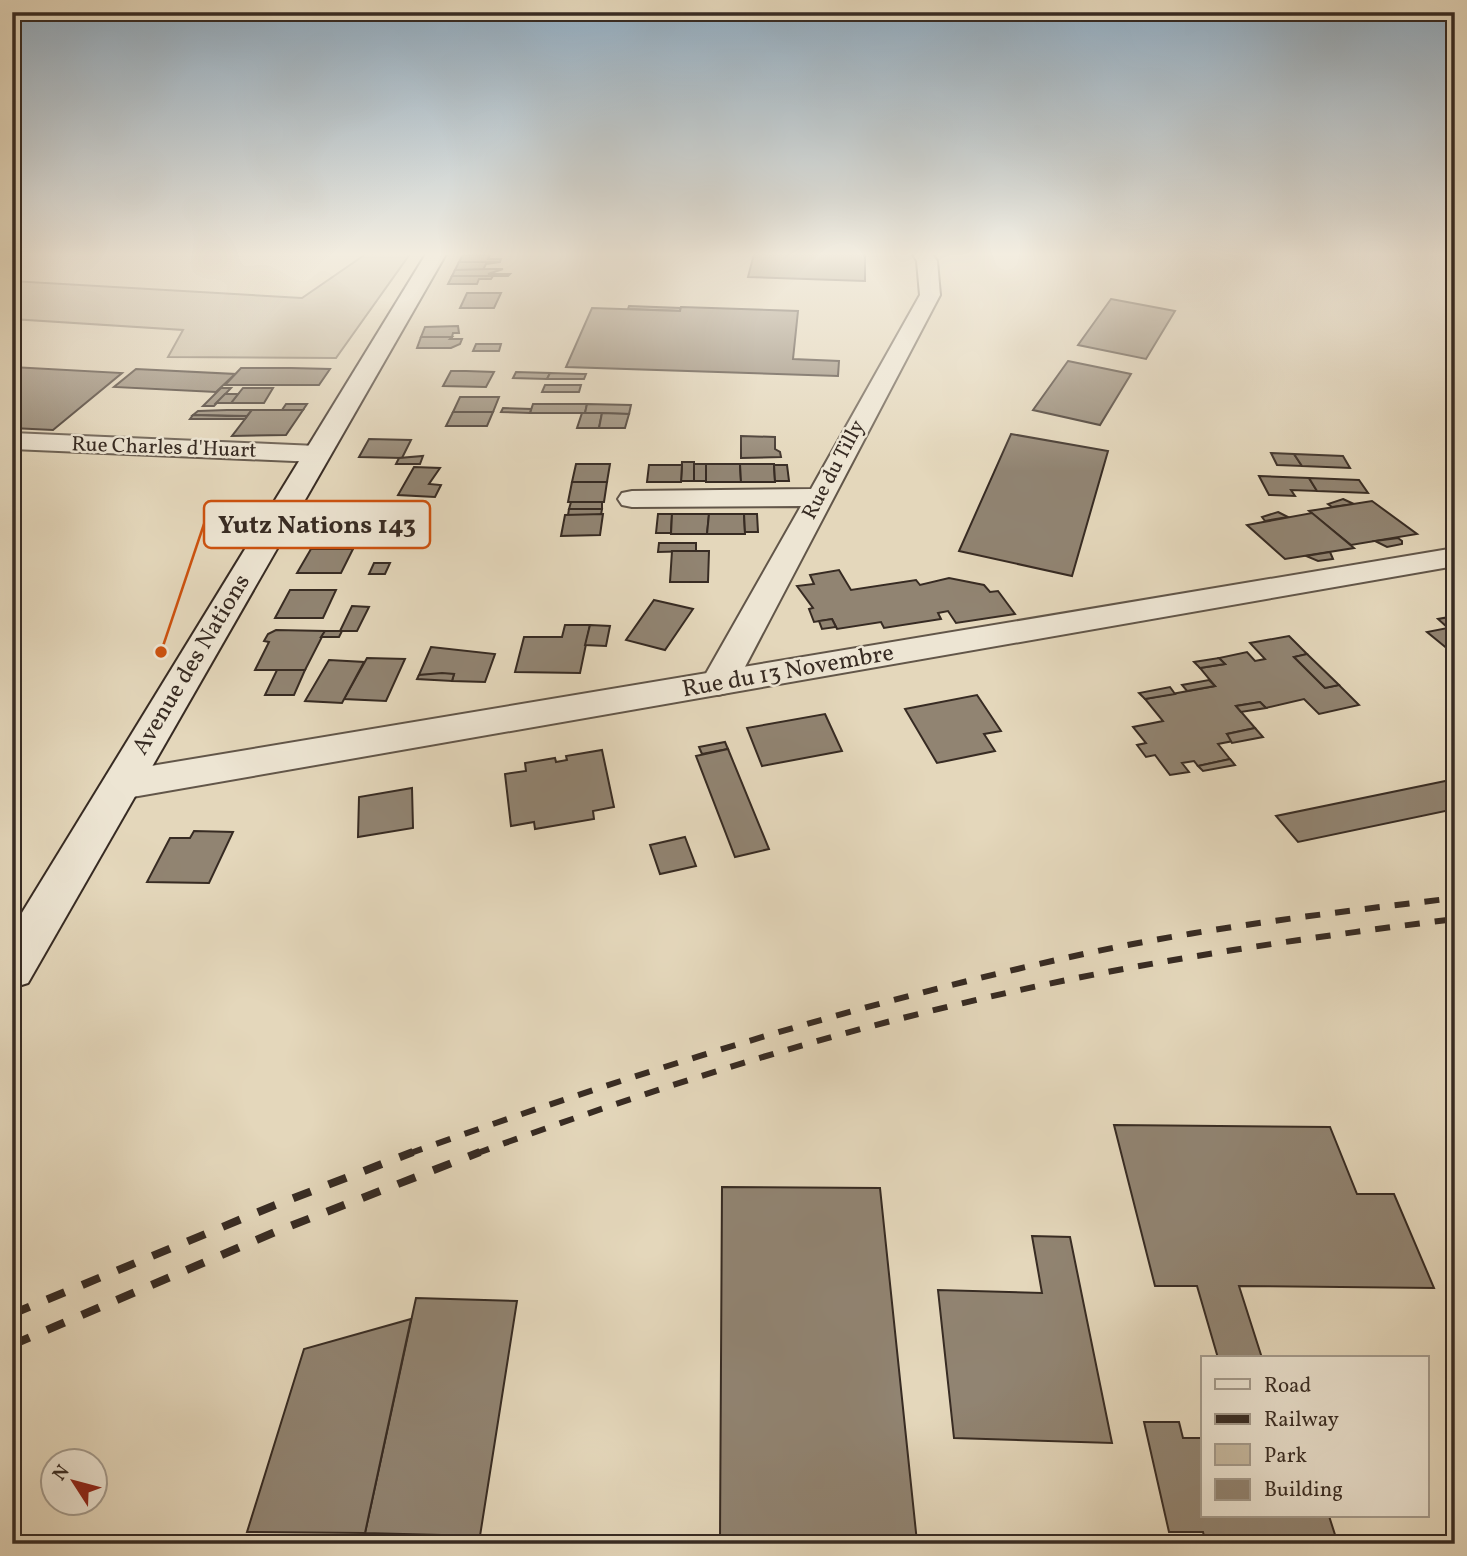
<svg xmlns="http://www.w3.org/2000/svg" width="1467" height="1556" font-family="Vollkorn,serif">
  <style>
    .green { fill: #c7baa1; stroke: #7f7262; stroke-width: 2 }
    .building { fill: #918472; stroke: #372b23; stroke-width: 2 }
    .lines { fill: none; stroke-linecap: round; stroke-linejoin: round }
    .minor-casing { stroke: #625649; stroke-width: 4 }
    .tertiary-casing { stroke: #625649; stroke-width: 4 }
    .secondary-casing { stroke: #372b23; stroke-width: 4 }
    .minor { fill: #ede5d3; fill-rule: evenodd }
    .tertiary { fill: #ede5d3; fill-rule: evenodd }
    .secondary { fill: #ede5d3; fill-rule: evenodd }
    .rail-far1 { stroke: #372b23; stroke-width: 6; stroke-dasharray: 15 15; stroke-linecap: butt }
    .rail { stroke: #372b23; stroke-width: 8; stroke-dasharray: 19 19; stroke-linecap: butt }
    .labels { text-anchor: middle; dominant-baseline: central; stroke-width: 5; stroke-linejoin: round; paint-order: stroke }
    .far-street-label { font-size: 21px; fill: #372b23; stroke: #ede5d3 }
    .street-label { font-size: 24px; fill: #372b23; stroke: #ede5d3 }
    .leader { fill: none; stroke: #cd520f; stroke-width: 2.5 }
    .callout-dot { fill: #cd520f; stroke: #ede5d3; stroke-width: 2.5 }
    .callout { fill: #ede5d3; stroke: #cd520f; stroke-width: 2.5 }
    .callout-label { font-size: 26px; text-anchor: middle; font-weight: bold; fill: #372b23 }
  </style>
  <rect width="100%" height="100%" fill="#e4d7bb"/>
  <filter id="stains"><feTurbulence type="fractalNoise" baseFrequency=".00286" numOctaves="4"/><feColorMatrix values="0 0 0 0 .2 0 0 0 0 .09 0 0 0 0 .02 0 0 0 .5 -.17"/></filter>
  <radialGradient id="worn" r=".72"><stop offset=".6" stop-color="#630" stop-opacity="0"/><stop offset="1" stop-color="#630" stop-opacity=".3"/></radialGradient>
  <!-- green -->
  <polygon class="green" points="366,254 410,254 336,358 168,357 183,330 12,319 12,281 302,298"/>
  <!-- building -->
  <g class="building">
    <polygon points="754,254 865,254 865,281 748,277"/>
    <polygon points="463,255 490,255 488,259 501,259 500,262 459,262"/>
    <polygon points="459,262 500,262 486,264 483,270 455,270"/>
    <polygon points="490,269 503,269 488,274 510,274 508,276 452,276 455,270"/>
    <polygon points="452,276 493,276 491,279 479,279 477,284 448,284"/>
    <polygon points="467,293 501,293 494,308 460,308"/>
    <polygon points="1111,299 1175,311 1146,359 1078,345"/>
    <polygon points="629,306 681,308 680,311 628,309"/>
    <polygon points="681,307 798,311 793,359 839,361 838,376 566,367 592,308 680,311"/>
    <polygon points="458,326 459,333 453,333 452,337 421,337 425,327"/>
    <polygon points="421,337 452,337 450,339 462,339 460,344 451,348 417,348"/>
    <polygon points="476,344 501,344 499,351 473,351"/>
    <polygon points="1068,361 1131,374 1100,425 1033,410"/>
    <polygon points="12,367 122,373 53,430 12,428"/>
    <polygon points="241,368 291,368 330,369 319,385 225,385"/>
    <polygon points="136,369 235,374 216,392 114,387"/>
    <polygon points="451,371 466,371 494,372 486,387 443,386"/>
    <polygon points="516,372 550,373 547,379 513,378"/>
    <polygon points="550,373 583,374 586,374 584,379 547,379"/>
    <polygon points="545,385 581,385 579,392 542,392"/>
    <polygon points="221,388 231,388 214,406 203,406"/>
    <polygon points="243,388 273,388 264,403 231,403"/>
    <polygon points="225,394 238,394 231,403 216,403"/>
    <polygon points="460,397 499,397 493,412 453,412"/>
    <polygon points="286,404 307,404 303,410 282,410"/>
    <polygon points="533,404 587,404 585,413 530,413"/>
    <polygon points="587,404 631,405 629,414 585,413"/>
    <polygon points="503,408 531,409 530,413 501,412"/>
    <polygon points="227,410 252,410 247,416 193,415 198,411"/>
    <polygon points="252,410 303,410 286,435 232,436"/>
    <polygon points="453,412 493,412 487,426 446,426"/>
    <polygon points="582,413 602,413 599,428 577,428"/>
    <polygon points="602,413 629,414 625,428 599,428"/>
    <polygon points="193,415 227,416 247,416 245,419 190,419"/>
    <polygon points="1011,434 1108,451 1072,576 959,551"/>
    <polygon points="741,436 775,437 775,449 780,452 781,457 741,458"/>
    <polygon points="369,439 411,440 402,458 359,457"/>
    <polygon points="1271,453 1294,454 1302,466 1277,465"/>
    <polygon points="1294,454 1343,456 1350,468 1302,466"/>
    <polygon points="423,456 420,464 396,464 399,458"/>
    <polygon points="682,462 694,462 694,481 681,481"/>
    <polygon points="576,464 610,464 607,482 572,482"/>
    <rect x="694" y="464" width="12" height="17"/>
    <polygon points="706,464 740,464 741,482 706,482"/>
    <polygon points="740,464 774,464 775,482 741,482"/>
    <polygon points="649,465 682,465 681,482 647,482"/>
    <polygon points="774,465 787,465 789,481 775,481"/>
    <polygon points="414,467 440,468 429,484 441,485 435,497 398,495"/>
    <polygon points="1259,476 1309,478 1317,491 1291,490 1295,496 1269,495"/>
    <polygon points="1309,478 1359,480 1368,493 1317,491"/>
    <polygon points="572,482 607,482 604,502 568,502"/>
    <polygon points="1343,499 1354,504 1332,507 1328,504"/>
    <polygon points="1372,501 1417,534 1351,545 1309,511"/>
    <polygon points="571,502 602,502 602,509 569,509"/>
    <polygon points="569,509 602,509 601,515 568,515"/>
    <polygon points="1278,512 1288,517 1265,521 1262,517"/>
    <polygon points="1312,513 1354,548 1285,559 1247,525"/>
    <polygon points="603,514 600,535 561,536 565,515"/>
    <polygon points="658,514 672,514 671,533 656,533"/>
    <polygon points="672,514 709,514 707,534 671,534"/>
    <polygon points="709,514 744,514 745,534 707,534"/>
    <polygon points="744,514 757,514 758,532 745,532"/>
    <polygon points="1398,538 1402,541 1402,544 1387,547 1375,541"/>
    <polygon points="314,542 356,543 353,549 311,549"/>
    <polygon points="659,543 696,543 696,551 658,552"/>
    <polygon points="311,549 353,549 341,573 297,573"/>
    <polygon points="672,551 709,551 708,582 670,582"/>
    <polygon points="1330,552 1333,559 1318,561 1306,556"/>
    <polygon points="374,563 390,563 385,574 369,574"/>
    <polygon points="839,570 851,590 916,580 920,585 949,578 984,585 990,592 998,591 1015,614 956,623 948,611 938,613 941,619 884,628 881,622 837,629 832,619 814,622 809,609 813,608 797,586 814,584 810,575"/>
    <polygon points="290,590 336,590 323,618 275,618"/>
    <polygon points="654,600 693,609 665,650 626,640"/>
    <polygon points="352,606 369,607 357,631 340,631"/>
    <polygon points="1455,616 1455,655 1427,632 1448,628 1438,619"/>
    <polygon points="832,619 836,627 822,629 819,621"/>
    <polygon points="565,625 590,625 580,673 515,672 524,637 562,637"/>
    <polygon points="590,625 610,626 606,646 585,645"/>
    <polygon points="276,630 325,631 305,670 255,670 269,642 264,641 268,634"/>
    <polygon points="325,631 342,631 339,637 321,637"/>
    <polygon points="1289,636 1307,654 1294,657 1325,688 1339,685 1359,705 1319,714 1304,699 1266,708 1260,702 1236,706 1255,728 1227,734 1233,741 1218,744 1230,759 1198,766 1194,761 1182,763 1189,772 1170,775 1155,755 1146,757 1137,745 1146,743 1133,727 1163,721 1145,699 1215,686 1200,668 1225,664 1219,658 1247,652 1255,661 1265,659 1250,643"/>
    <polygon points="431,647 495,654 485,682 452,681 454,674 419,675"/>
    <polygon points="1307,654 1339,685 1325,688 1294,657"/>
    <polygon points="367,658 405,659 386,701 344,699"/>
    <polygon points="1219,658 1225,664 1200,668 1194,662"/>
    <polygon points="329,660 364,662 342,703 305,701"/>
    <polygon points="277,670 305,670 294,695 265,695"/>
    <polygon points="442,673 454,674 452,681 417,679 419,675"/>
    <polygon points="1209,680 1215,686 1187,691 1182,685"/>
    <polygon points="1170,687 1175,694 1145,699 1139,693"/>
    <polygon points="977,695 1001,731 984,734 995,751 937,763 905,709"/>
    <polygon points="1260,702 1266,708 1241,712 1236,706"/>
    <polygon points="825,714 842,751 762,766 747,728"/>
    <polygon points="1255,728 1263,737 1232,743 1227,734"/>
    <polygon points="725,742 728,749 702,754 699,747"/>
    <polygon points="728,749 769,849 735,857 696,756"/>
    <polygon points="602,750 614,807 593,811 594,819 535,829 534,822 511,826 505,774 526,771 525,763 555,758 556,762 567,760 566,756"/>
    <polygon points="1230,759 1235,765 1203,771 1198,766"/>
    <polygon points="1455,779 1455,809 1298,842 1276,816"/>
    <polygon points="412,788 413,828 358,837 359,797"/>
    <polygon points="194,831 233,832 209,883 147,882 170,838 190,838"/>
    <polygon points="685,837 696,866 660,874 650,845"/>
    <polygon points="1114,1125 1330,1127 1357,1194 1394,1194 1434,1288 1239,1286 1262,1358 1218,1358 1197,1286 1155,1286"/>
    <polygon points="722,1187 880,1188 917,1542 720,1539"/>
    <polygon points="1032,1236 1070,1237 1112,1443 954,1438 938,1290 1042,1293"/>
    <polygon points="416,1298 517,1301 480,1536 365,1533"/>
    <polygon points="411,1319 365,1533 247,1532 304,1349"/>
    <polygon points="1144,1422 1179,1422 1183,1438 1203,1438 1203,1516 1329,1516 1338,1544 1284,1544 1282,1539 1251,1538 1252,1544 1206,1544 1203,1532 1169,1532"/>
  </g>
  <g class="lines">
    <defs>
      <g id="minor">
        <polygon points="913,254 932,254 937,261 940,295 736,684 730,692 718,695 706,692 700,684 801,506 632,507 622,505 618,499 622,493 632,491 811,489 920,295 917,261"/>
        <polygon points="12,433 317,446 326,448 330,454 326,460 317,462 12,449"/>
      </g>
      <polygon id="tertiary" points="1455,548 1455,566 121,799 107,795 102,785 107,775 121,771"/>
      <polygon id="secondary" points="426,254 446,254 28,983 12,988 12,929"/>
    </defs>
    <!-- minor casing -->
    <use href="#minor" class="minor-casing"/>
    <!-- tertiary casing -->
    <use href="#tertiary" class="tertiary-casing"/>
    <!-- secondary casing -->
    <use href="#secondary" class="secondary-casing"/>
    <!-- minor -->
    <use href="#minor" class="minor"/>
    <!-- tertiary -->
    <use href="#tertiary" class="tertiary"/>
    <!-- secondary -->
    <use href="#secondary" class="secondary"/>
    <!-- rail-far1 -->
    <g class="rail-far1">
      <path d="M408 1154C628 1075 850 1005 1079 955 1203 928 1329 913 1455 898"/>
      <path d="M475 1154C632 1096 792 1044 955 1005 1119 965 1287 940 1455 919"/>
    </g>
    <!-- rail -->
    <g class="rail">
      <polyline points="12,1314 273,1206 413,1152"/>
      <polyline points="12,1345 275,1232 480,1152"/>
    </g>
  </g>
  <!-- sky -->
  <linearGradient id="sky" x2="0" y2="1"><stop stop-color="#8fabc1"/><stop offset="0.54" stop-color="#f3ede0"/><stop offset="1" stop-color="#f3ede0" stop-opacity="0"/></linearGradient>
  <rect width="1467" height="471" fill="url(#sky)"/>
  <g class="labels">
    <!-- far-street labels -->
    <g class="far-street-label">
      <text transform="translate(164 448) rotate(2)">Rue Charles d'Huart</text>
      <text transform="translate(834 470) rotate(-62)">Rue du Tilly</text>
    </g>
    <!-- street labels -->
    <g class="street-label">
      <text transform="translate(192 665) rotate(-59)">Avenue des Nations</text>
      <text transform="translate(788 672) rotate(-10)">Rue du 13 Novembre</text>
    </g>
  </g>
  <!-- callouts -->
  <path class="leader" d="M161 652L204 524"/>
  <circle class="callout-dot" cx="161" cy="652" r="7"/>
  <rect class="callout" x="204" y="501" width="226" height="47" rx="7"/>
  <g class="callout-label">
    <text x="317" y="533">Yutz Nations 143</text>
  </g>
  <!-- margin -->
  <rect width="1467" height="1556" fill="none" stroke="#e4d7bb" stroke-width="42"/>
  <rect x="14" y="14" width="1439" height="1528" fill="none" stroke="#372b23" stroke-width="3.5"/>
  <rect x="21" y="21" width="1425" height="1514" fill="none" stroke="#372b23" stroke-width="2"/>
  <!-- legend -->
  <rect x="1201" y="1356" width="228" height="161" fill="#ede5d3" stroke="#a49b8d" stroke-width="2"/>
  <rect x="1215" y="1379" width="35" height="10" fill="#ede5d3" stroke="#a49b8d" stroke-width="2"/>
  <text x="1264" y="1392" font-size="21" fill="#372b23">Road</text>
  <rect x="1215" y="1414" width="35" height="10" fill="#372b23" stroke="#a49b8d" stroke-width="2"/>
  <text x="1264" y="1426" font-size="21" fill="#372b23">Railway</text>
  <rect x="1215" y="1444" width="35" height="21" fill="#c7baa1" stroke="#a49b8d" stroke-width="2"/>
  <text x="1264" y="1462" font-size="21" fill="#372b23">Park</text>
  <rect x="1215" y="1479" width="35" height="21" fill="#918472" stroke="#a49b8d" stroke-width="2"/>
  <text x="1264" y="1496" font-size="21" fill="#372b23">Building</text>
  <!-- north arrow -->
  <g transform="translate(74 1482) rotate(306)"><circle r="33" fill="#ede5d3" stroke="#a49b8d" stroke-width="2"/>
  <path d="M0-5L12 26L0 18L-12 26Z" fill="#8f2418"/>
  <text y="-10" font-size="19" font-weight="bold" text-anchor="middle" fill="#372b23">N</text>
  </g>
  <rect width="100%" height="100%" filter="url(#stains)"/>
  <rect width="100%" height="100%" fill="url(#worn)"/>
</svg>
